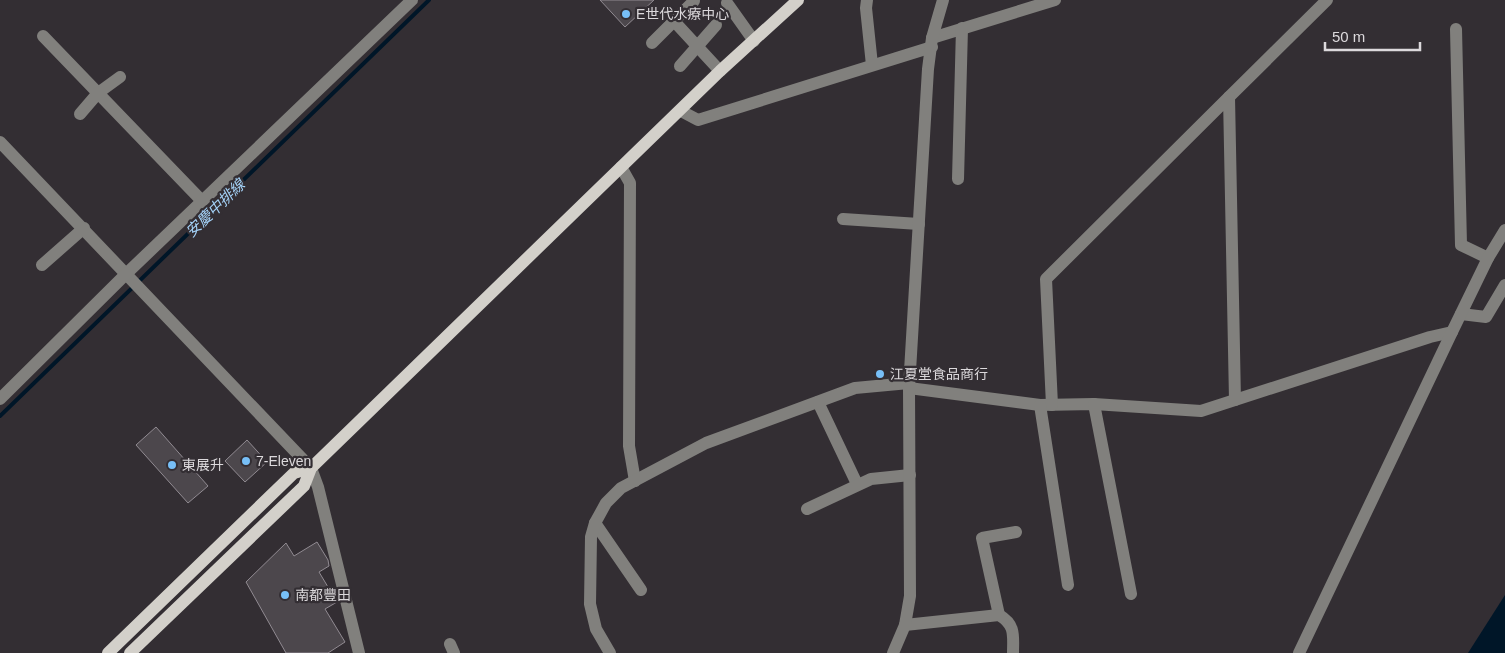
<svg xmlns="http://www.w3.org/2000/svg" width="1505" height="653" font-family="Helvetica,'Noto Sans TC',sans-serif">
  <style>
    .water { fill: #001628 }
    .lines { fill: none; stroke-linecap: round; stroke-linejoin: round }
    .stream { stroke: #001628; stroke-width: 4 }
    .building { fill: #4c474c; stroke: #918b92 }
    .minor { stroke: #81807d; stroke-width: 12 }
    .major { stroke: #d3d0ca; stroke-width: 12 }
    .poi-dot { fill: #77bff7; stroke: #332e33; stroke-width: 2 }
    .labels { text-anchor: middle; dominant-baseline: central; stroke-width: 4.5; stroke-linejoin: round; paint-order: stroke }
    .poi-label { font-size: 14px; fill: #dcd9dc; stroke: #332e33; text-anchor: start }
    .water-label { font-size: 15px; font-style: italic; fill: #a5d3f9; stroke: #332e33 }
  </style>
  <rect width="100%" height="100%" fill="#332e33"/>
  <!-- water -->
  <polygon class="water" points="1505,595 1505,653 1468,653"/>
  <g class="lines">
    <!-- stream -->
    <polyline class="stream" points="0,416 429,0"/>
  </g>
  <!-- building -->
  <g class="building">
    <polygon points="600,0 654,0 625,27"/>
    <polygon points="156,427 208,486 188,503 136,445"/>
    <polygon points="247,440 267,462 245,482 225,461"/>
    <polygon points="317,542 328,560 329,566 319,572 337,602 325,609 345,642 328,653 286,653 246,582 286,543 294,556"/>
  </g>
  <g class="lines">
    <!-- minor -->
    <g class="minor">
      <polyline points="867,0 866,8 872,65"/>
      <polyline points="727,3 754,41"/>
      <polyline points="673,20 720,71"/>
      <polyline points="1456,29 1461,245 1488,258"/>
      <polyline points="43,36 202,201"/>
      <polyline points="932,38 1055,0"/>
      <polyline points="652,43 694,1"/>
      <polyline points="680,66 716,25"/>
      <polyline points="1229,97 1327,0"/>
      <polyline points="681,111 698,120 932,47"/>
      <polyline points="80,114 98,93 120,77"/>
      <polyline points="0,142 311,468 318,487 359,653"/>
      <polyline points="621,167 630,183 629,446 635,481"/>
      <polyline points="958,179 962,28"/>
      <polyline points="843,219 919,224"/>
      <polyline points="42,265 84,228"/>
      <polyline points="1461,314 1486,317 1505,285"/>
      <polyline points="909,388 1040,405 1094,404 1201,411 1430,337 1452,332"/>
      <polyline points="0,399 126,274 412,0"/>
      <polyline points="818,402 857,484"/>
      <polyline points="1094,404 1131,594"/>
      <polyline points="1040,405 1068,585"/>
      <polyline points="1052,405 1046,279 1229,97 1235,400"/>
      <polyline points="807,509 871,479 910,475"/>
      <polyline points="595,523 641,590"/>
      <polyline points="999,615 982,538 1016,532"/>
      <path d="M905 625 999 615C1016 625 1013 636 1013 653"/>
      <polyline points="450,644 454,653"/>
      <polyline points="610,653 596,629 590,604 591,537 595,523 606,503 621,488 706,443 855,388 909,383"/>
      <polyline points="893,653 905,625 910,596 909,388 928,69 932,38 943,0"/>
      <polyline points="1299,653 1452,332 1488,258 1505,230"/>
    </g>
    <!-- major -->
    <g class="major">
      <polyline points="108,653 294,473 311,468"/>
      <polyline points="130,653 304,486 311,468 720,71 798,0"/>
    </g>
  </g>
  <!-- markers -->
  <g class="poi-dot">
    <circle cx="626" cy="14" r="5"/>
    <circle cx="880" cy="374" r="5"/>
    <circle cx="246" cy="461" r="5"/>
    <circle cx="172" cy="465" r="5"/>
    <circle cx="285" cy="595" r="5"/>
  </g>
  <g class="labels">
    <!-- poi labels -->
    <g class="poi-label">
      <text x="636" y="14">E世代水療中心</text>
      <text x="890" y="374">江夏堂食品商行</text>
      <text x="256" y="461">7-Eleven</text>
      <text x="182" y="465">東展升</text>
      <text x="295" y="595">南都豐田</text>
    </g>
    <!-- water labels -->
    <g class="water-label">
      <text transform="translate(215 208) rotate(-44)">安慶中排線</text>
    </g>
  </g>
  <!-- scale -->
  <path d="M1325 42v8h95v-8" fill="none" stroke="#dcd9dc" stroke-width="2.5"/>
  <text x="1332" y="42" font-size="15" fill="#dcd9dc" stroke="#332e33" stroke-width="4" paint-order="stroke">50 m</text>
</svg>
